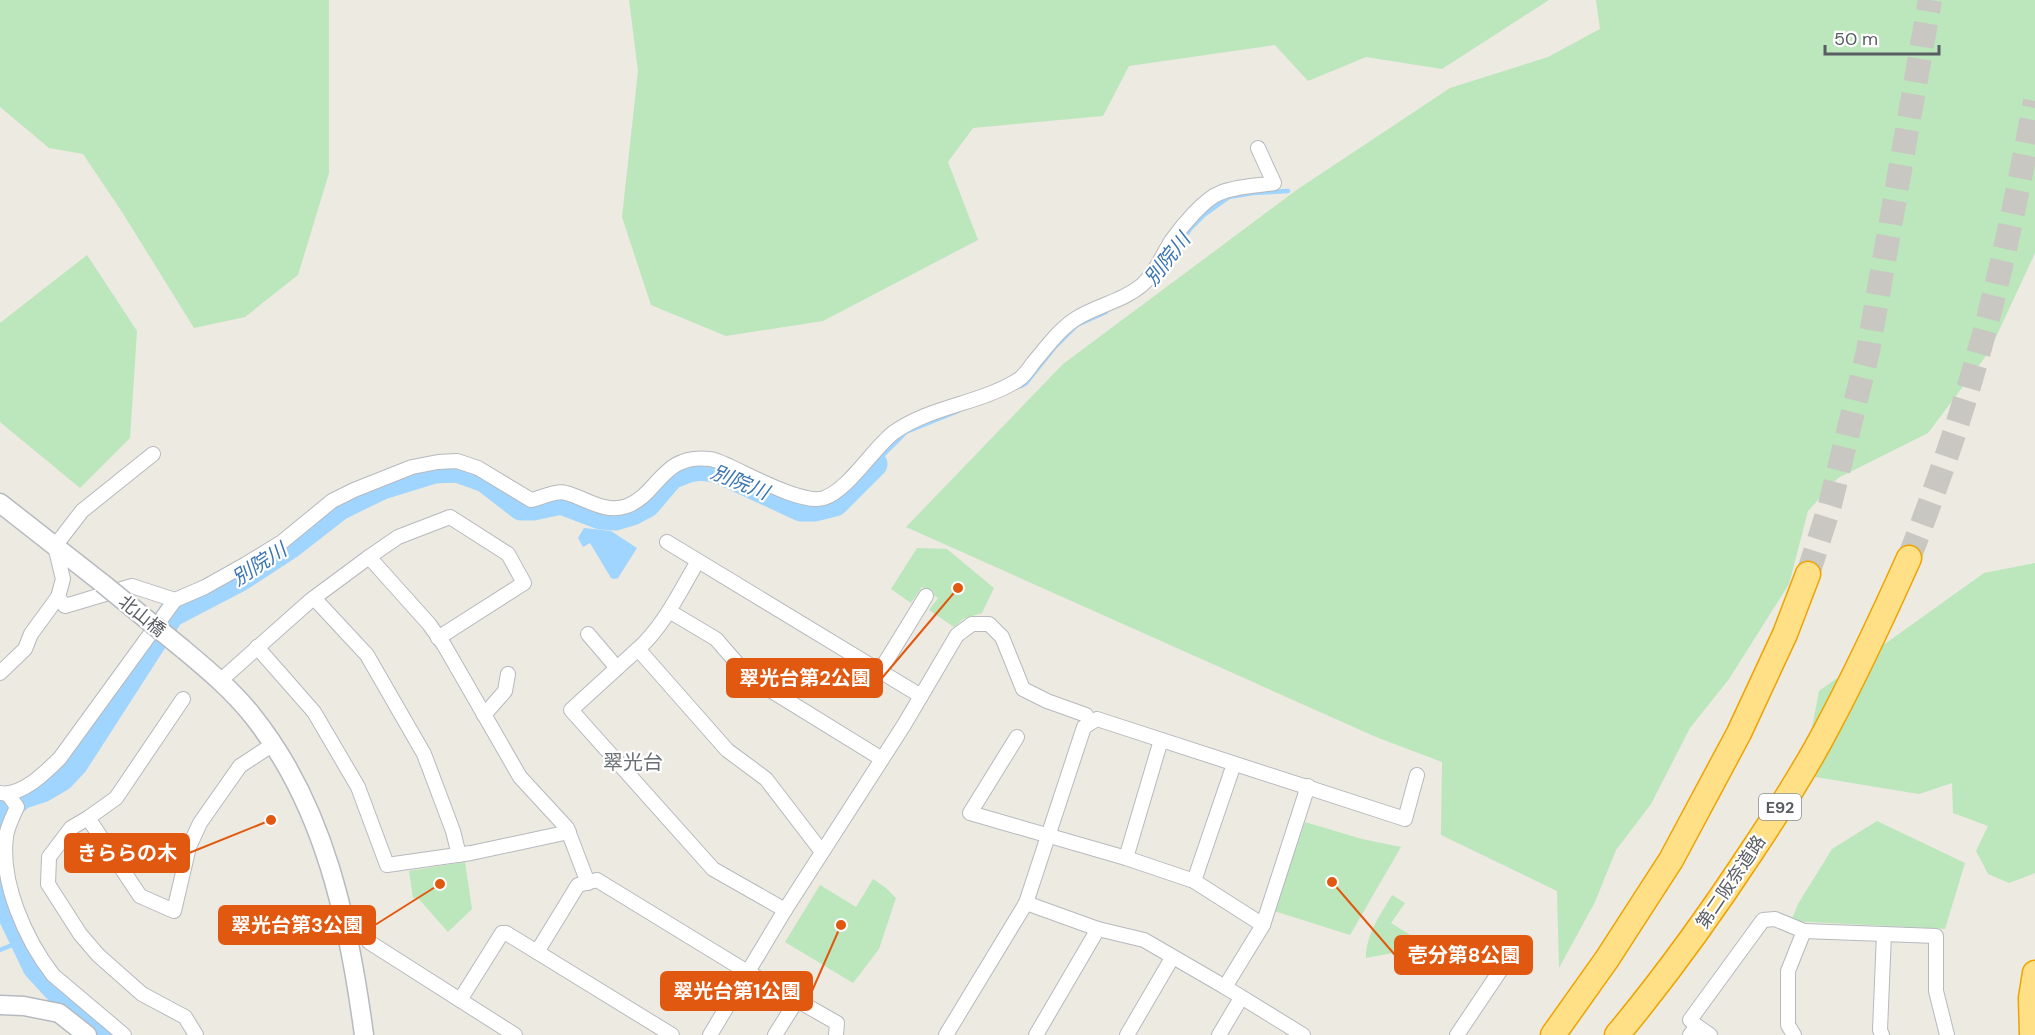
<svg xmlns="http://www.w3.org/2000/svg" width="2035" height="1035" font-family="'DM Sans','Noto Sans JP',sans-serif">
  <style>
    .green { fill: #bce6bc }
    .water { fill: #9fd5ff }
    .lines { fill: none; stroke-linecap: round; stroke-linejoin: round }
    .stream { stroke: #9fd5ff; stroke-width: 4.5 }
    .river { stroke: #9fd5ff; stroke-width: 27 }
    .highway-tunnel { stroke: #c8c7c1; stroke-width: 24; stroke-dasharray: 24 12; stroke-linecap: butt }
    .street-casing { stroke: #b6b9be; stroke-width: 16 }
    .secondary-casing { stroke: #b6bac0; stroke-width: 21 }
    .highway-casing { stroke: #eea300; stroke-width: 27 }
    .street { stroke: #fff; stroke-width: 14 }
    .secondary { stroke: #fff; stroke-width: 18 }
    .highway { stroke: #ffe086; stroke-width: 24 }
    .secondary-bridge-casing { stroke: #b6bac0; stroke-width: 21; stroke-linecap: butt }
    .secondary-bridge { stroke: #fff; stroke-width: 18 }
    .labels { text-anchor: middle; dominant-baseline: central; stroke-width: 4.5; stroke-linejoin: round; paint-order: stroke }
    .shield { fill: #fff; stroke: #8b8e91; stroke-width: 1.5 }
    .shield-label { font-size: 16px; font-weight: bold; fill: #595d62 }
    .street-label { font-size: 18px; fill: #595d62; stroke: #fff }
    .water-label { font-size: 20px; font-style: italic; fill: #3a75b3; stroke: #fff }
    .neighbourhood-label { font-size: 20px; fill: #6a6f74; stroke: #fff }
    .leader { fill: none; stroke: #e15910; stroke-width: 2 }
    .callout-dot { fill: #e15910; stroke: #fff; stroke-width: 2 }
    .callout { fill: #e15910; stroke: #e15910; stroke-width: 2 }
    .callout-label { font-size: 20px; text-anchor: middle; font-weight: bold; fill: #fff }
  </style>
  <rect width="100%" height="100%" fill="#edeae1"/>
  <!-- green -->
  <g class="green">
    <polygon points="0,0 329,0 329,173 298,275 245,317 194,328 122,212 83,154 49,148 0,107"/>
    <polygon points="629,0 1549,0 1442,69 1366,57 1308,81 1275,45 1129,66 1103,116 973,128 948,162 978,240 823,321 726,336 651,305 622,217 638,71"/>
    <polygon points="1596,0 2035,0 2035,253 1989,352 1928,433 1838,478 1808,511 1789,584 1729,679 1690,728 1651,804 1616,850 1595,902 1559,968 1557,891 1441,835 1442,762 1376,737 906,527 1063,364 1298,189 1450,88 1548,57 1600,29"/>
    <polygon points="87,255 137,331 130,438 80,488 0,422 0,323"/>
    <polygon points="917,548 947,549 994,588 982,613 963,619 954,627 929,610 938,598 922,587 911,603 891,589"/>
    <polygon points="2035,563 2035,873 2009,883 1988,874 1976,851 1988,826 1953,813 1952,783 1919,794 1803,775 1819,691 1984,573"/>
    <polygon points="1877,821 1965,863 1945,929 1791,921 1798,904 1832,849"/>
    <polygon points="1305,822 1362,839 1401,847 1350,935 1274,911"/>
    <polygon points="465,862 472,909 448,932 418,898 413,898 409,871"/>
    <polygon points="873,879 886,888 896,898 879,949 853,983 785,942 820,885 856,907"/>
    <path d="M1392 895 1405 903 1391 923 1412 936 1398 952 1366 958C1366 934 1380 916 1392 895Z"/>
  </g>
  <!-- water -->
  <polygon class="water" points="584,528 611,531 637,548 618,578 614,579 611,578 590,543 583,547 578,538"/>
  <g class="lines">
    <!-- stream -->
    <g class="stream">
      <polyline points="1164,268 1190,229 1204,215 1229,197 1253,193 1288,191"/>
      <polyline points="1021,386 1026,383 1054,348 1077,325 1106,312"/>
      <polyline points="874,464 906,432 958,411"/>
      <polyline points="0,950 25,940"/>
    </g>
    <!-- river -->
    <g class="river">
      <polyline points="0,827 5,810 21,796 42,789 61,778 75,763 171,614 240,578 289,546 339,507 382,486 434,470 457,469 485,479 521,507 533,507 561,501 601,516 615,517 632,512 647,504 671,476 689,469 701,467 719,470 801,508 815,508 835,503 874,464"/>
      <polyline points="0,881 13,919 36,967 58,991 111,1035"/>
    </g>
    <!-- highway-tunnel -->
    <g class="highway-tunnel">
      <path d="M1909 558C1935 491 1959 424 1978 355 2002 271 2019 186 2035 101"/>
      <polyline points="1808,574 1830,505 1868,351 1930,0"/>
    </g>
    <defs>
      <g id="street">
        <polyline points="667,542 921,696"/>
        <polyline points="369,557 429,624 444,645 520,777 567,828 588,883"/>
        <polyline points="58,597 65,606 132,586 175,600"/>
        <polyline points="314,598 367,655 424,754 453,831 459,855"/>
        <polyline points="669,611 716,639 749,677 882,759"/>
        <polyline points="588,634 617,668"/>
        <polyline points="257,647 314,712 358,787 387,865 471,853 569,832"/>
        <path d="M638 649C664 626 680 591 698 561"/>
        <polyline points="880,671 926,596"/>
        <polyline points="0,673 25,649 31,634 58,597 63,579 55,546 82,511 153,454"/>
        <polyline points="221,680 311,600 369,557 398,537 450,517 508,554 524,583 438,638"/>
        <polyline points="183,699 116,798 88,818 140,896 174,911 189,847 200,823 240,766 272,745"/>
        <polyline points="484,715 505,691 508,674"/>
        <polyline points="1017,737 970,813 1126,858 1194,881 1263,925"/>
        <path d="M0 793C21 797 46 772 60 758L175 600 205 587 246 564 282 542 332 501 354 490 412 467 438 462 457 461 478 468 531 500C541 498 557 490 566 493 586 498 604 514 627 506 659 494 662 453 710 459 717 460 724 464 731 467 751 476 804 505 824 498 848 490 872 450 893 433 930 406 980 404 1018 380 1024 376 1029 369 1033 363 1047 347 1059 329 1077 318 1098 305 1123 301 1142 285 1156 273 1162 255 1172 240 1182 226 1204 199 1220 193 1236 186 1257 186 1274 183L1258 148"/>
        <path d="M8 794 17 807C13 816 7 827 6 837 0 883 26 940 53 975L124 1035"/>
        <polyline points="88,818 71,828 49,857 48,884 80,934 98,955 142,994 185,1017 196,1035"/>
        <polyline points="1126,858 1161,740"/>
        <polyline points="1194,881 1234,764"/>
        <polyline points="1026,903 1098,929 1144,940 1225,987 1303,1035"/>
        <polyline points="785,910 713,869 571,710 638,649 727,750 766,779 822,852"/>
        <polyline points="369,942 515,1035"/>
        <polyline points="1225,987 1263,925 1308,786"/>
        <polyline points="460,1000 502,933 506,933 537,952"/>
        <polyline points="1697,1026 1690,1020 1763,920 1775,919 1804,931"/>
        <polyline points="672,1035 537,952 578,885 597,880 749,973 837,1023 836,1035"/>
        <polyline points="710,1035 785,910 904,725 957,635 972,624 989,624 1002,637 1023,689 1047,701 1086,715 1090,723"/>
        <polyline points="775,1035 797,1000"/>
        <polyline points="946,1035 1026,903 1084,727 1097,719 1405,819 1417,775"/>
        <polyline points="1036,1035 1098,929"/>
        <polyline points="1127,1035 1172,958"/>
        <polyline points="1219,1035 1241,998"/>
        <polyline points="1457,1035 1502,968"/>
        <polyline points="1690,1035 1697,1026 1710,1035"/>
        <polyline points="1794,1035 1788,1025 1788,971 1804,931 1936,936 1936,991 1947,1035"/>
        <polyline points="1882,1035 1880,1030 1884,934"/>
      </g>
      <g id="secondary">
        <polyline points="0,503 102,583"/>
        <path d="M183 649C208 670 232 690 252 715 325 806 349 923 364 1035"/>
        <polyline points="0,1005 24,1006 59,1013 87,1035"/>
      </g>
      <g id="highway">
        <polyline points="1553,1035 1607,959 1671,860 1739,733 1785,634 1808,574"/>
        <path d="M1617 1035C1666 976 1710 915 1752 851 1778 812 1804 772 1826 730 1856 674 1883 616 1909 558"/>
        <polyline points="2032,1035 2031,998 2035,973"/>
      </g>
    </defs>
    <!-- street casing -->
    <use href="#street" class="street-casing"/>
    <!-- secondary casing -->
    <use href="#secondary" class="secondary-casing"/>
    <!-- highway casing -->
    <use href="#highway" class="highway-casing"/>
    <!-- street -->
    <use href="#street" class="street"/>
    <!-- secondary -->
    <use href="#secondary" class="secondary"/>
    <!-- highway -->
    <use href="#highway" class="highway"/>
    <defs>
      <polyline id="secondary-bridge" points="102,583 183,649"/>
    </defs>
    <!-- secondary-bridge casing -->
    <use href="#secondary-bridge" class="secondary-bridge-casing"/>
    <!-- secondary-bridge -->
    <use href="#secondary-bridge" class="secondary-bridge"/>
  </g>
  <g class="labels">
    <!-- shield labels -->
    <rect class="shield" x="1759" y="794" width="42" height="26" rx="4.5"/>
    <g class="shield-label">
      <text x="1780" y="807">E92</text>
    </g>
    <!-- street labels -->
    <g class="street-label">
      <text transform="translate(142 616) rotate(39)">北山橋</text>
      <text transform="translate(1731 882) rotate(-56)">第二阪奈道路</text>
    </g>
    <!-- water labels -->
    <g class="water-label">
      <text transform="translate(1167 259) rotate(-52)">別院川</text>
      <text transform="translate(740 482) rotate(22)">別院川</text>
      <text transform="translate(259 564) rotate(-33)">別院川</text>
    </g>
    <!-- neighbourhood labels -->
    <g class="neighbourhood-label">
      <text x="633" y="762">翠光台</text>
    </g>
  </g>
  <!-- callouts -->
  <path class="leader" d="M958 588L882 678M271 820L189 853M440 884L375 925M1332 882L1395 955M841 925L812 991"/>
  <g class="callout-dot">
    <circle cx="958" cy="588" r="6"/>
    <circle cx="271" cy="820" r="6"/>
    <circle cx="440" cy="884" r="6"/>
    <circle cx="1332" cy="882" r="6"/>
    <circle cx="841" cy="925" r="6"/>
  </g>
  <g class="callout">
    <rect x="727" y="659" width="155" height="38" rx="6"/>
    <rect x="65" y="834" width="124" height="38" rx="6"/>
    <rect x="219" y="906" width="156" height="38" rx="6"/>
    <rect x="1395" y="936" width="137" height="38" rx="6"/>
    <rect x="661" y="972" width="151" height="38" rx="6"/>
  </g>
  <g class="callout-label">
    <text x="805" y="685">翠光台第2公園</text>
    <text x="127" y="860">きららの木</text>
    <text x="297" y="932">翠光台第3公園</text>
    <text x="1464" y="962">壱分第8公園</text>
    <text x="737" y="998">翠光台第1公園</text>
  </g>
  <!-- scale -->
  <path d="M1825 45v9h114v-9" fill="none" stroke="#595d62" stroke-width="3"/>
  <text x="1834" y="45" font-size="18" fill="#595d62" stroke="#ffffff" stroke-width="4.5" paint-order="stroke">50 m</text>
</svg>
